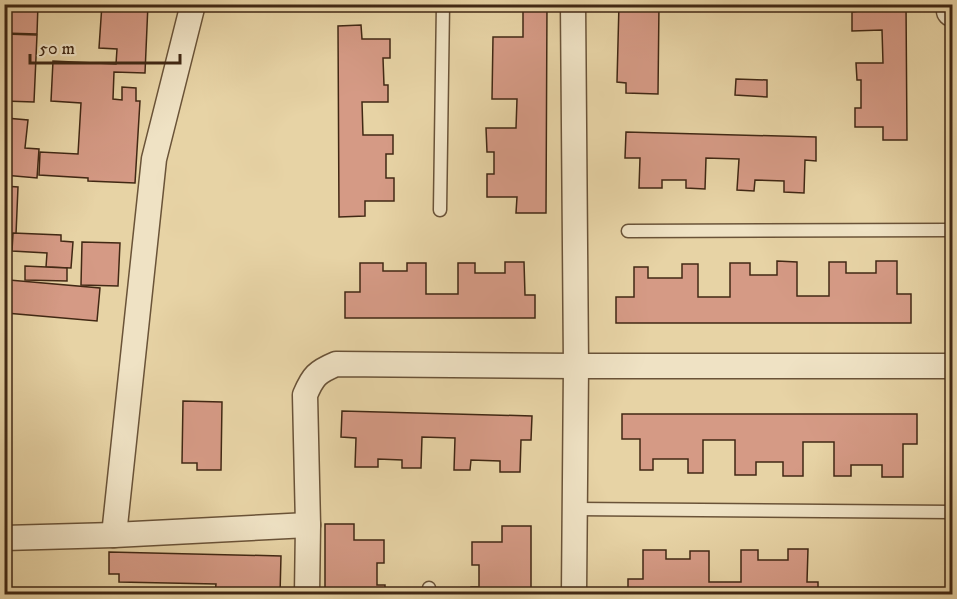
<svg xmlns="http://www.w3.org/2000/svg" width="957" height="599" font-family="'IM FELL DW Pica',serif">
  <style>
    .building { fill: #d59a85; stroke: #412814; stroke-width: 1.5 }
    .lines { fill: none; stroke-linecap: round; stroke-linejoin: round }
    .service-casing { stroke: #6a5338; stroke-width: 15 }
    .minor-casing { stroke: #6a5338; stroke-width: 27 }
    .tertiary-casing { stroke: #6a5338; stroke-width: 33 }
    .service { stroke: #efe2c4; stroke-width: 12 }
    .minor { stroke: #efe2c4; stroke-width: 24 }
    .tertiary { stroke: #efe2c4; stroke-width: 30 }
  </style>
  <rect width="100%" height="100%" fill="#e7d3a5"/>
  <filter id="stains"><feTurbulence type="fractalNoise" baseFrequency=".00333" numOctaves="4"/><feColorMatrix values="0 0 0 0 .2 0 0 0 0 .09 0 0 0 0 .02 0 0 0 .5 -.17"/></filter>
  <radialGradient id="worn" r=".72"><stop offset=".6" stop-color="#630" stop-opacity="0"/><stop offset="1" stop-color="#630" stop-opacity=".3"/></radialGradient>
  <!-- building -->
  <g class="building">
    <polygon points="4,4 38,4 37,34 4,33"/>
    <polygon points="102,4 148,4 145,73 114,72 113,99 122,100 122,87 136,88 136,101 140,101 135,183 88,181 88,178 39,175 40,152 78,154 81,103 51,101 53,61 116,64 117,49 99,48"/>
    <polygon points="523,4 547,4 546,213 516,213 517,197 487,197 487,174 494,174 494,152 487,152 486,128 516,128 517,99 492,99 493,37 523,37"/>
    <polygon points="619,4 659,4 658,94 626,93 626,83 617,82"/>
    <polygon points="859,4 906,4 907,140 883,140 883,127 855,127 855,108 861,108 861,80 857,80 856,63 883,63 882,30 852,31 852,12 859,11"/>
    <polygon points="361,25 362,39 390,39 390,58 383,58 384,85 388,85 388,102 362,102 363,135 393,135 393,154 386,154 386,178 394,178 394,201 365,201 365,216 339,217 338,26"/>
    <polygon points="4,34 37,35 34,102 4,101"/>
    <polygon points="736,79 767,80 767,97 735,95"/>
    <polygon points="4,103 7,103 6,118 28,120 25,148 39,149 37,178 4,175"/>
    <polygon points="626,132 816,137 816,161 805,160 804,193 784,192 784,181 755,180 754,191 737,190 739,159 706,158 705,189 686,188 686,180 662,180 662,188 639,188 640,158 625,158"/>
    <polygon points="4,186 18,187 16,234 4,234"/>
    <polygon points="13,233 61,235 61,241 73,242 71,268 46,267 47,253 12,251"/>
    <polygon points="4,238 11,239 10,252 4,252"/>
    <polygon points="82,242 120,243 118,286 81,285"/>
    <polygon points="777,261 797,262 797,296 829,296 829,262 846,262 846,273 876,273 876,261 897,261 897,294 911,294 911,323 616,323 616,297 634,297 634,267 648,267 648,278 682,278 682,264 698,264 698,297 730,297 730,263 750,263 750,275 777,275"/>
    <polygon points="505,262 524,262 525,295 535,295 535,318 345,318 345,292 360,292 360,263 383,263 383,271 407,271 407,263 426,263 426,294 458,294 458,263 475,263 475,273 505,273"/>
    <polygon points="25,266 67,268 67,281 25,280"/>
    <polygon points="9,280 100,288 97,321 6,313"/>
    <polygon points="183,401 222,402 221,470 197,470 197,463 182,463"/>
    <polygon points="342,411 532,416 531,440 521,440 520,472 500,472 500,461 471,460 470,470 454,470 455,438 422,437 421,468 402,468 402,460 378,459 378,467 355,467 356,438 341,437"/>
    <polygon points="622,414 917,414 917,444 903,444 903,477 882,477 882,465 851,465 851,476 834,476 834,442 803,442 803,476 783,476 783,462 756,462 756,475 735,475 735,440 703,440 703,473 688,473 688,459 653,459 653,470 640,470 640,439 622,439"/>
    <polygon points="325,524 354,524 354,540 384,540 384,563 377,563 377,585 385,585 385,594 325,594"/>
    <polygon points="502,526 531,526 531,594 471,594 471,587 479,587 479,565 472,565 472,542 502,542"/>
    <polygon points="788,549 808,549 807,582 818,582 818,594 628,594 628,579 643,579 643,550 666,550 666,559 690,559 690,551 709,551 709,582 741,582 741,550 758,550 758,560 788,560"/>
    <polygon points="109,552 281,556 280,594 215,594 216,584 119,582 119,574 109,574"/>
    <rect x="104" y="588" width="39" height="6"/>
  </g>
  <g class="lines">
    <defs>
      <g id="service">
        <polyline points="440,210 443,4"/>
        <polyline points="628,231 952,230"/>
        <polyline points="575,509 952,512"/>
        <polyline points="429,588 429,594"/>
      </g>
      <g id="minor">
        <polyline points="573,4 576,366 574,594"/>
        <polyline points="114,535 154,159 193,4"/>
        <polyline points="4,538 114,535 308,525"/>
        <path d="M307 594 308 525 305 395C313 376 317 372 336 364L576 366H952"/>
      </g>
      <polyline id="tertiary" points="952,4 952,11"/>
    </defs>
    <!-- service casing -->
    <use href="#service" class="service-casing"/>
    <!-- minor casing -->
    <use href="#minor" class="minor-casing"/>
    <!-- tertiary casing -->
    <use href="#tertiary" class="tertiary-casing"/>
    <!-- service -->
    <use href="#service" class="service"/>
    <!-- minor -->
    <use href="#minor" class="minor"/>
    <!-- tertiary -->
    <use href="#tertiary" class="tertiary"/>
  </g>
  <!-- margin -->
  <rect width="957" height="599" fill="none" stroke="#e7d3a5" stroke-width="24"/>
  <rect x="6" y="6" width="945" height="587" fill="none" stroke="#412814" stroke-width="3"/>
  <rect x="12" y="12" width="933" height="575" fill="none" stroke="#412814" stroke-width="1.5"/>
  <!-- scale -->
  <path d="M30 54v9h150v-9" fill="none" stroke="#412814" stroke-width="3"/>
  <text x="39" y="54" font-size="18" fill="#412814" stroke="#efe2c4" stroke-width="4.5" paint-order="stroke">50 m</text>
  <rect width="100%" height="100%" filter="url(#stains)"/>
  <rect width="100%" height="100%" fill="url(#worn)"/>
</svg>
